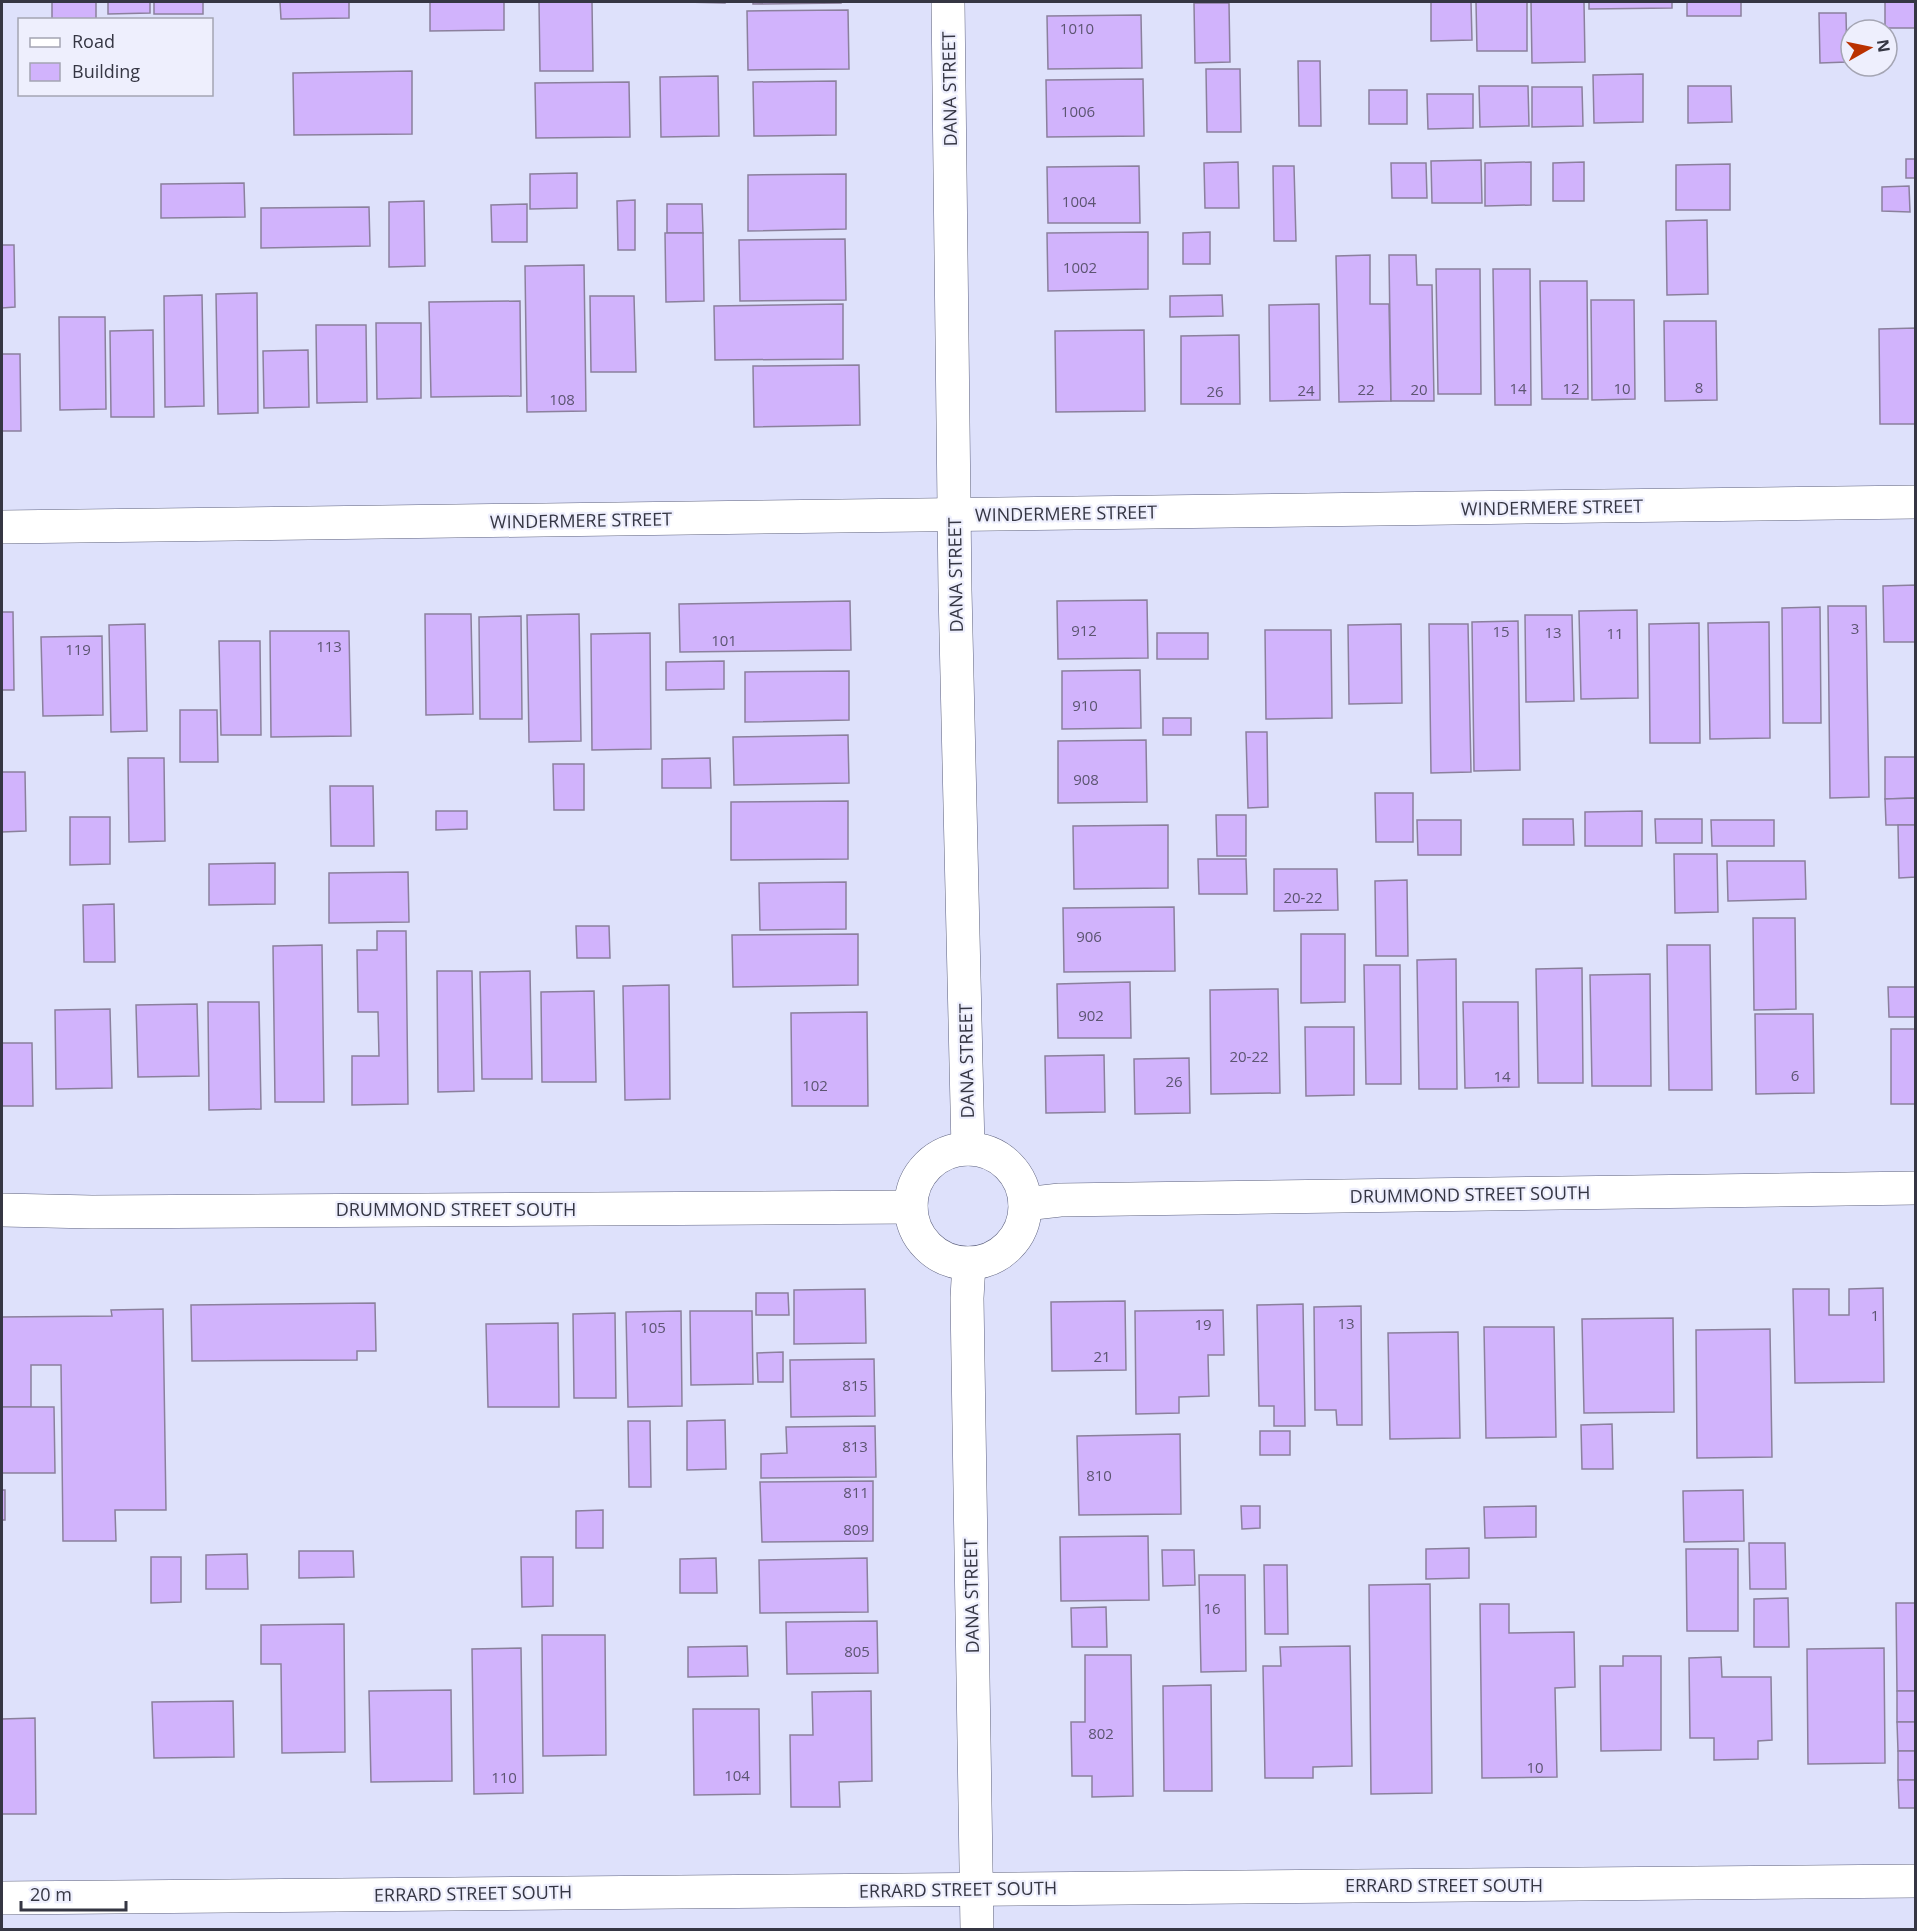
<svg xmlns="http://www.w3.org/2000/svg" width="1917" height="1931" font-family="'Open Sans',sans-serif">
  <style>
    .building { fill: #d1b3fc; stroke: #8b809d; stroke-width: 1.5 }
    .lines { fill: none; stroke-linecap: round; stroke-linejoin: round }
    .street-casing { stroke: #5f637f; stroke-width: 34 }
    .secondary-casing { stroke: #5f637f; stroke-width: 34 }
    .street { stroke: #fff; stroke-width: 33 }
    .secondary { stroke: #fff; stroke-width: 33 }
    .labels { text-anchor: middle; dominant-baseline: central; stroke-width: 4.5; stroke-linejoin: round; paint-order: stroke }
    .number-label { font-size: 15px; fill: #5c5571 }
    .street-label { font-size: 18px; fill: #353643; stroke: #eeeffd }
  </style>
  <rect width="100%" height="100%" fill="#dee1fb"/>
  <!-- building -->
  <g class="building">
    <rect x="52" y="2" width="44" height="18"/>
    <polygon points="108,2 150,2 150,13 108,14"/>
    <rect x="154" y="2" width="49" height="12"/>
    <polygon points="280,2 349,2 349,18 281,19"/>
    <polygon points="430,2 504,2 504,30 430,31"/>
    <polygon points="539,2 592,2 593,71 540,71"/>
    <polygon points="684,2 725,2 725,3"/>
    <polygon points="753,2 841,2 841,3 753,4"/>
    <polygon points="1431,2 1471,2 1472,40 1431,41"/>
    <polygon points="1476,2 1527,2 1527,51 1477,51"/>
    <polygon points="1531,2 1584,2 1585,62 1532,63"/>
    <polygon points="1589,2 1672,2 1672,8 1589,9"/>
    <rect x="1687" y="2" width="54" height="14"/>
    <rect x="1885" y="2" width="31" height="26"/>
    <polygon points="1194,3 1229,3 1230,62 1195,63"/>
    <polygon points="848,10 849,69 748,70 747,11"/>
    <polygon points="1819,13 1846,13 1847,62 1820,63"/>
    <polygon points="1141,15 1142,68 1048,69 1047,16"/>
    <polygon points="1298,61 1320,61 1321,126 1299,126"/>
    <polygon points="1206,69 1240,69 1241,132 1207,132"/>
    <polygon points="412,71 412,134 294,135 293,73"/>
    <polygon points="1643,74 1643,122 1594,123 1593,75"/>
    <polygon points="718,76 719,136 661,137 660,77"/>
    <polygon points="1143,79 1144,136 1047,137 1046,80"/>
    <polygon points="836,81 836,135 754,136 753,82"/>
    <polygon points="629,82 630,137 536,138 535,83"/>
    <polygon points="1479,86 1528,86 1529,126 1480,127"/>
    <polygon points="1688,86 1731,86 1732,122 1688,123"/>
    <polygon points="1532,87 1582,87 1583,126 1532,127"/>
    <rect x="1369" y="90" width="38" height="34"/>
    <polygon points="1427,94 1473,94 1473,128 1428,129"/>
    <rect x="1906" y="159" width="10" height="19"/>
    <polygon points="1481,160 1482,203 1432,203 1431,161"/>
    <polygon points="1238,162 1239,208 1205,208 1204,163"/>
    <polygon points="1531,162 1531,205 1485,206 1485,163"/>
    <polygon points="1584,162 1584,201 1553,201 1553,163"/>
    <polygon points="1391,163 1426,163 1427,198 1392,198"/>
    <polygon points="1730,164 1730,210 1676,210 1676,165"/>
    <polygon points="1139,166 1140,223 1048,223 1047,167"/>
    <polygon points="1273,166 1294,166 1296,241 1274,241"/>
    <polygon points="577,173 577,208 530,209 530,174"/>
    <polygon points="846,174 846,229 748,231 748,175"/>
    <polygon points="244,183 245,217 161,218 161,184"/>
    <polygon points="1909,186 1910,212 1882,211 1882,187"/>
    <polygon points="635,200 635,250 618,250 617,201"/>
    <polygon points="424,201 425,266 389,267 389,202"/>
    <polygon points="527,204 527,242 492,242 491,205"/>
    <polygon points="667,204 702,204 703,233 667,233"/>
    <polygon points="369,207 370,246 261,248 261,208"/>
    <polygon points="1707,220 1708,294 1667,295 1666,221"/>
    <polygon points="1148,232 1148,289 1048,291 1047,233"/>
    <polygon points="1210,232 1210,264 1183,264 1183,233"/>
    <polygon points="665,233 703,233 704,301 666,302"/>
    <polygon points="845,239 846,300 740,301 739,240"/>
    <polygon points="2,245 14,245 15,307 2,308"/>
    <polygon points="1370,255 1370,304 1389,304 1391,401 1339,402 1336,256"/>
    <polygon points="1389,255 1416,255 1417,285 1432,285 1434,401 1391,401"/>
    <polygon points="584,265 586,411 527,412 525,266"/>
    <polygon points="1436,269 1480,269 1481,394 1438,394"/>
    <polygon points="1493,269 1530,269 1531,405 1495,405"/>
    <polygon points="1540,281 1587,281 1588,399 1542,399"/>
    <polygon points="257,293 258,413 218,414 216,294"/>
    <polygon points="202,295 204,406 165,407 164,296"/>
    <polygon points="1222,295 1223,316 1170,317 1170,296"/>
    <polygon points="590,296 634,296 636,372 591,372"/>
    <polygon points="1591,300 1634,300 1635,399 1592,400"/>
    <polygon points="520,301 521,396 431,397 429,302"/>
    <polygon points="843,304 843,359 715,360 714,306"/>
    <polygon points="1319,304 1320,400 1270,401 1269,305"/>
    <polygon points="59,317 105,317 106,409 60,410"/>
    <polygon points="1664,321 1716,321 1717,400 1665,401"/>
    <polygon points="376,323 421,323 421,398 377,399"/>
    <polygon points="316,325 366,325 367,402 317,403"/>
    <polygon points="1916,328 1916,424 1880,424 1879,329"/>
    <polygon points="153,330 154,417 111,417 110,331"/>
    <polygon points="1144,330 1145,411 1056,412 1055,331"/>
    <polygon points="1239,335 1240,404 1181,404 1181,336"/>
    <polygon points="308,350 309,407 264,408 263,351"/>
    <polygon points="2,354 20,354 21,431 2,431"/>
    <polygon points="859,365 860,425 754,427 753,366"/>
    <polygon points="1916,585 1916,642 1884,642 1883,586"/>
    <polygon points="1147,600 1148,658 1058,659 1057,601"/>
    <polygon points="850,601 851,650 680,652 679,604"/>
    <polygon points="1828,606 1866,606 1869,797 1830,798"/>
    <polygon points="1820,607 1821,723 1783,723 1782,608"/>
    <polygon points="1637,610 1638,698 1581,699 1579,611"/>
    <polygon points="2,612 13,612 14,690 2,690"/>
    <polygon points="425,614 471,614 473,714 426,715"/>
    <polygon points="579,614 581,741 529,742 527,615"/>
    <polygon points="1525,615 1572,615 1574,701 1526,702"/>
    <polygon points="521,616 522,719 480,719 479,617"/>
    <polygon points="1518,621 1520,770 1474,771 1472,622"/>
    <polygon points="1769,622 1770,738 1710,739 1708,623"/>
    <polygon points="1699,623 1700,743 1650,743 1649,624"/>
    <polygon points="145,624 147,731 111,732 109,625"/>
    <polygon points="1401,624 1402,703 1349,704 1348,625"/>
    <polygon points="1429,624 1468,624 1471,772 1431,773"/>
    <polygon points="1265,630 1331,630 1332,718 1266,719"/>
    <polygon points="270,631 349,631 351,736 271,737"/>
    <polygon points="650,633 651,749 592,750 591,634"/>
    <rect x="1157" y="633" width="51" height="26"/>
    <polygon points="102,636 103,715 43,716 41,637"/>
    <polygon points="219,641 260,641 261,735 221,735"/>
    <polygon points="724,661 724,689 666,690 666,662"/>
    <polygon points="1140,670 1141,728 1062,729 1062,671"/>
    <polygon points="849,671 849,720 745,722 745,672"/>
    <polygon points="180,710 217,710 218,762 180,762"/>
    <rect x="1163" y="718" width="28" height="17"/>
    <polygon points="1246,732 1267,732 1268,807 1248,808"/>
    <polygon points="848,735 849,783 734,785 733,737"/>
    <polygon points="1146,740 1147,802 1058,803 1058,741"/>
    <polygon points="1885,757 1916,757 1916,798 1885,799"/>
    <polygon points="128,758 164,758 165,841 129,842"/>
    <polygon points="710,758 711,788 662,788 662,759"/>
    <polygon points="553,764 584,764 584,810 554,810"/>
    <polygon points="2,772 25,772 26,831 2,832"/>
    <polygon points="330,786 373,786 374,846 331,846"/>
    <polygon points="1375,793 1413,793 1413,842 1376,842"/>
    <polygon points="1916,798 1916,825 1886,825 1885,799"/>
    <polygon points="848,801 848,859 731,860 731,802"/>
    <polygon points="436,811 467,811 467,829 436,830"/>
    <polygon points="1642,811 1642,846 1585,846 1585,812"/>
    <polygon points="1216,815 1246,815 1246,856 1217,856"/>
    <polygon points="70,817 110,817 110,864 70,865"/>
    <polygon points="1523,819 1573,819 1574,845 1523,845"/>
    <polygon points="1655,819 1702,819 1702,843 1656,843"/>
    <polygon points="1417,820 1461,820 1461,855 1418,855"/>
    <polygon points="1711,820 1774,820 1774,846 1712,846"/>
    <polygon points="1168,825 1168,888 1074,889 1073,826"/>
    <polygon points="1898,825 1916,825 1916,877 1899,878"/>
    <polygon points="1674,854 1717,854 1718,912 1675,913"/>
    <polygon points="1198,859 1246,859 1247,894 1199,894"/>
    <polygon points="1727,861 1805,861 1806,899 1728,901"/>
    <polygon points="275,863 275,904 209,905 209,864"/>
    <polygon points="1274,869 1337,869 1338,910 1274,911"/>
    <polygon points="408,872 409,922 329,923 329,873"/>
    <polygon points="1407,880 1408,956 1376,956 1375,881"/>
    <polygon points="846,882 846,929 760,930 759,883"/>
    <polygon points="114,904 115,962 84,962 83,905"/>
    <polygon points="1174,907 1175,971 1064,972 1063,908"/>
    <polygon points="1753,918 1795,918 1796,1009 1754,1010"/>
    <polygon points="576,926 609,926 610,958 577,958"/>
    <polygon points="377,931 406,931 408,1104 352,1105 352,1056 379,1056 378,1012 358,1012 357,950 377,950"/>
    <polygon points="858,934 858,985 733,987 732,935"/>
    <polygon points="1301,934 1345,934 1345,1002 1301,1003"/>
    <polygon points="322,945 324,1102 275,1102 273,946"/>
    <polygon points="1667,945 1710,945 1712,1090 1669,1090"/>
    <polygon points="1456,959 1457,1089 1419,1089 1417,960"/>
    <polygon points="1364,965 1400,965 1401,1084 1366,1084"/>
    <polygon points="1582,968 1583,1083 1538,1083 1536,969"/>
    <polygon points="437,971 472,971 474,1091 438,1092"/>
    <polygon points="530,971 532,1079 482,1079 480,972"/>
    <polygon points="1650,974 1651,1086 1592,1086 1590,975"/>
    <polygon points="1130,982 1131,1038 1058,1038 1057,984"/>
    <polygon points="669,985 670,1099 625,1100 623,986"/>
    <polygon points="1888,987 1916,987 1916,1017 1889,1017"/>
    <polygon points="1278,989 1280,1093 1211,1094 1210,990"/>
    <polygon points="594,991 596,1082 542,1082 541,992"/>
    <polygon points="208,1002 259,1002 261,1109 209,1110"/>
    <polygon points="1463,1002 1518,1002 1519,1087 1465,1088"/>
    <polygon points="197,1004 199,1076 138,1077 136,1005"/>
    <polygon points="110,1009 112,1088 56,1089 55,1010"/>
    <polygon points="867,1012 868,1106 792,1106 791,1013"/>
    <polygon points="1755,1014 1813,1014 1814,1093 1756,1094"/>
    <polygon points="1305,1027 1354,1027 1354,1095 1306,1096"/>
    <rect x="1891" y="1029" width="25" height="75"/>
    <polygon points="2,1043 32,1043 33,1106 2,1106"/>
    <polygon points="1104,1055 1105,1112 1046,1113 1045,1056"/>
    <polygon points="1189,1058 1190,1113 1135,1114 1134,1059"/>
    <polygon points="1883,1288 1884,1382 1795,1383 1793,1289 1829,1289 1829,1315 1849,1315 1849,1289"/>
    <polygon points="865,1289 866,1343 794,1344 794,1290"/>
    <polygon points="756,1293 788,1293 789,1315 756,1315"/>
    <polygon points="1125,1301 1126,1370 1052,1371 1051,1302"/>
    <polygon points="375,1303 376,1351 357,1351 357,1360 192,1361 191,1305"/>
    <polygon points="1303,1304 1305,1426 1274,1426 1274,1406 1259,1406 1257,1305"/>
    <polygon points="1361,1306 1362,1425 1337,1425 1336,1410 1315,1410 1314,1307"/>
    <polygon points="163,1309 166,1510 115,1510 116,1541 63,1541 61,1365 31,1365 31,1407 2,1407 2,1317 112,1316 111,1310"/>
    <polygon points="1223,1310 1224,1355 1208,1355 1209,1396 1179,1397 1179,1413 1136,1414 1135,1311"/>
    <polygon points="681,1311 682,1406 628,1407 626,1312"/>
    <polygon points="690,1311 752,1311 753,1384 691,1385"/>
    <polygon points="615,1313 616,1398 574,1398 573,1314"/>
    <polygon points="1673,1318 1674,1412 1584,1413 1582,1319"/>
    <polygon points="558,1323 559,1407 488,1407 486,1324"/>
    <polygon points="1484,1327 1554,1327 1556,1437 1486,1438"/>
    <polygon points="1770,1329 1772,1457 1697,1458 1696,1330"/>
    <polygon points="1458,1332 1460,1438 1390,1439 1388,1333"/>
    <polygon points="783,1352 783,1382 758,1382 757,1353"/>
    <polygon points="874,1359 875,1416 791,1417 790,1360"/>
    <polygon points="2,1407 54,1407 55,1473 2,1473"/>
    <polygon points="725,1420 726,1469 687,1470 687,1421"/>
    <polygon points="628,1421 650,1421 651,1487 629,1487"/>
    <polygon points="1612,1424 1613,1469 1582,1469 1581,1425"/>
    <polygon points="875,1426 876,1477 761,1478 761,1454 787,1453 786,1427"/>
    <rect x="1260" y="1431" width="30" height="24"/>
    <polygon points="1180,1434 1181,1514 1079,1515 1077,1436"/>
    <polygon points="873,1481 873,1541 762,1542 760,1482"/>
    <rect x="2" y="1490" width="3" height="30"/>
    <polygon points="1743,1490 1744,1541 1684,1542 1683,1491"/>
    <polygon points="1241,1506 1260,1506 1260,1528 1242,1529"/>
    <polygon points="1536,1506 1536,1537 1485,1538 1484,1507"/>
    <polygon points="603,1510 603,1548 576,1548 576,1511"/>
    <polygon points="1148,1536 1149,1600 1061,1601 1060,1537"/>
    <polygon points="1749,1543 1785,1543 1786,1589 1750,1589"/>
    <polygon points="1469,1548 1469,1578 1426,1579 1426,1549"/>
    <polygon points="1686,1549 1738,1549 1738,1631 1687,1631"/>
    <polygon points="1162,1550 1194,1550 1195,1585 1163,1586"/>
    <polygon points="299,1551 353,1551 354,1577 299,1578"/>
    <polygon points="247,1554 248,1589 206,1589 206,1555"/>
    <polygon points="151,1557 181,1557 181,1602 151,1603"/>
    <polygon points="521,1557 553,1557 553,1606 522,1607"/>
    <polygon points="716,1558 717,1593 680,1593 680,1559"/>
    <polygon points="867,1558 868,1612 760,1613 759,1560"/>
    <polygon points="1264,1565 1287,1565 1288,1634 1265,1634"/>
    <polygon points="1199,1575 1245,1575 1246,1671 1201,1672"/>
    <polygon points="1430,1584 1432,1793 1371,1794 1369,1585"/>
    <polygon points="1788,1598 1789,1647 1754,1647 1754,1599"/>
    <polygon points="1896,1603 1916,1603 1916,1691 1897,1691"/>
    <polygon points="1480,1604 1509,1604 1509,1633 1574,1632 1575,1687 1555,1688 1557,1777 1482,1778"/>
    <polygon points="1106,1607 1107,1647 1072,1647 1071,1608"/>
    <polygon points="877,1621 878,1673 787,1674 786,1622"/>
    <polygon points="344,1624 345,1752 282,1753 281,1664 261,1664 261,1625"/>
    <polygon points="542,1635 605,1635 606,1755 543,1756"/>
    <polygon points="747,1646 748,1676 688,1677 688,1647"/>
    <polygon points="1350,1646 1352,1766 1313,1767 1313,1778 1265,1778 1263,1666 1281,1666 1280,1647"/>
    <polygon points="521,1648 523,1793 474,1794 472,1649"/>
    <polygon points="1884,1648 1885,1763 1808,1764 1807,1649"/>
    <polygon points="1085,1655 1131,1655 1133,1796 1092,1797 1092,1776 1072,1776 1071,1722 1085,1722"/>
    <polygon points="1623,1656 1661,1656 1661,1750 1601,1751 1600,1666 1623,1666"/>
    <polygon points="1721,1657 1722,1677 1771,1677 1772,1740 1758,1741 1758,1759 1714,1760 1714,1738 1690,1738 1689,1658"/>
    <polygon points="1211,1685 1212,1791 1164,1791 1163,1686"/>
    <polygon points="451,1690 452,1781 371,1782 369,1691"/>
    <polygon points="871,1691 872,1781 839,1782 840,1807 791,1807 790,1735 813,1735 812,1692"/>
    <rect x="1897" y="1691" width="19" height="31"/>
    <polygon points="233,1701 234,1757 154,1758 152,1702"/>
    <polygon points="693,1709 759,1709 760,1794 694,1795"/>
    <polygon points="35,1718 36,1814 2,1814 2,1719"/>
    <polygon points="1897,1722 1916,1722 1916,1751 1898,1751"/>
    <rect x="1898" y="1751" width="18" height="29"/>
    <polygon points="1898,1780 1916,1780 1916,1808 1899,1808"/>
  </g>
  <g class="lines">
    <defs>
      <g id="street">
        <polyline points="2,527 1916,502"/>
        <polyline points="2,1898 1916,1881"/>
      </g>
      <g id="secondary">
        <polyline points="948,2 955,590 968,1149"/>
        <circle cx="968" cy="1206" r="57"/>
        <polyline points="1025,1204 1060,1200 1916,1188"/>
        <polyline points="2,1210 92,1212 911,1207"/>
        <polyline points="969,1263 967,1298 977,1930"/>
      </g>
    </defs>
    <!-- street casing -->
    <use href="#street" class="street-casing"/>
    <!-- secondary casing -->
    <use href="#secondary" class="secondary-casing"/>
    <!-- street -->
    <use href="#street" class="street"/>
    <!-- secondary -->
    <use href="#secondary" class="secondary"/>
  </g>
  <g class="labels">
    <!-- number labels -->
    <g class="number-label">
      <text x="1077" y="28">1010</text>
      <text x="1078" y="111">1006</text>
      <text x="1079" y="201">1004</text>
      <text x="1080" y="267">1002</text>
      <text x="1699" y="387">8</text>
      <text x="1518" y="388">14</text>
      <text x="1571" y="388">12</text>
      <text x="1622" y="388">10</text>
      <text x="1366" y="389">22</text>
      <text x="1419" y="389">20</text>
      <text x="1306" y="390">24</text>
      <text x="1215" y="391">26</text>
      <text x="562" y="399">108</text>
      <text x="1855" y="628">3</text>
      <text x="1084" y="630">912</text>
      <text x="1501" y="631">15</text>
      <text x="1553" y="632">13</text>
      <text x="1615" y="633">11</text>
      <text x="724" y="640">101</text>
      <text x="329" y="646">113</text>
      <text x="78" y="649">119</text>
      <text x="1085" y="705">910</text>
      <text x="1086" y="779">908</text>
      <text x="1303" y="897">20-22</text>
      <text x="1089" y="936">906</text>
      <text x="1091" y="1015">902</text>
      <text x="1249" y="1056">20-22</text>
      <text x="1795" y="1075">6</text>
      <text x="1502" y="1076">14</text>
      <text x="1174" y="1081">26</text>
      <text x="815" y="1085">102</text>
      <text x="1875" y="1315">1</text>
      <text x="1346" y="1323">13</text>
      <text x="1203" y="1324">19</text>
      <text x="653" y="1327">105</text>
      <text x="1102" y="1356">21</text>
      <text x="855" y="1385">815</text>
      <text x="855" y="1446">813</text>
      <text x="1099" y="1475">810</text>
      <text x="856" y="1492">811</text>
      <text x="856" y="1529">809</text>
      <text x="1212" y="1608">16</text>
      <text x="857" y="1651">805</text>
      <text x="1101" y="1733">802</text>
      <text x="1535" y="1767">10</text>
      <text x="737" y="1775">104</text>
      <text x="504" y="1777">110</text>
    </g>
    <!-- street labels -->
    <g class="street-label">
      <text transform="translate(949 89) rotate(-91)">DANA STREET</text>
      <text transform="translate(1552 507) rotate(-1)">WINDERMERE STREET</text>
      <text transform="translate(1066 513) rotate(-1)">WINDERMERE STREET</text>
      <text transform="translate(581 520) rotate(-1)">WINDERMERE STREET</text>
      <text transform="translate(955 575) rotate(-91)">DANA STREET</text>
      <text transform="translate(966 1061) rotate(-91)">DANA STREET</text>
      <text transform="translate(1470 1194) rotate(-1)">DRUMMOND STREET SOUTH</text>
      <text x="456" y="1209">DRUMMOND STREET SOUTH</text>
      <text transform="translate(971 1596) rotate(-91)">DANA STREET</text>
      <text x="1444" y="1885">ERRARD STREET SOUTH</text>
      <text transform="translate(958 1889) rotate(-1)">ERRARD STREET SOUTH</text>
      <text transform="translate(473 1893) rotate(-1)">ERRARD STREET SOUTH</text>
    </g>
  </g>
  <!-- border -->
  <rect width="1917" height="1931" fill="none" stroke="#353643" stroke-width="6"/>
  <!-- legend -->
  <rect x="18" y="18" width="195" height="78" fill="#eeeffd" stroke="#a4a5b3" stroke-width="1.5"/>
  <rect x="30" y="38" width="30" height="9" fill="#ffffff" stroke="#a4a5b3" stroke-width="1.5"/>
  <text x="72" y="48" font-size="18" fill="#353643">Road</text>
  <rect x="30" y="63" width="30" height="18" fill="#d1b3fc" stroke="#a4a5b3" stroke-width="1.5"/>
  <text x="72" y="78" font-size="18" fill="#353643">Building</text>
  <!-- north arrow -->
  <g transform="translate(1869 48) rotate(81)"><circle r="28" fill="#eeeffd" stroke="#a4a5b3" stroke-width="1.5"/>
  <path d="M0-4.5L10 22L0 15L-10 22Z" fill="#ba3100"/>
  <text y="-9" font-size="16" font-weight="bold" text-anchor="middle" fill="#353643">N</text>
  </g>
  <!-- scale -->
  <path d="M21 1901v9h105v-9" fill="none" stroke="#353643" stroke-width="3"/>
  <text x="30" y="1901" font-size="18" fill="#353643" stroke="#eeeffd" stroke-width="4.5" paint-order="stroke">20 m</text>
</svg>
